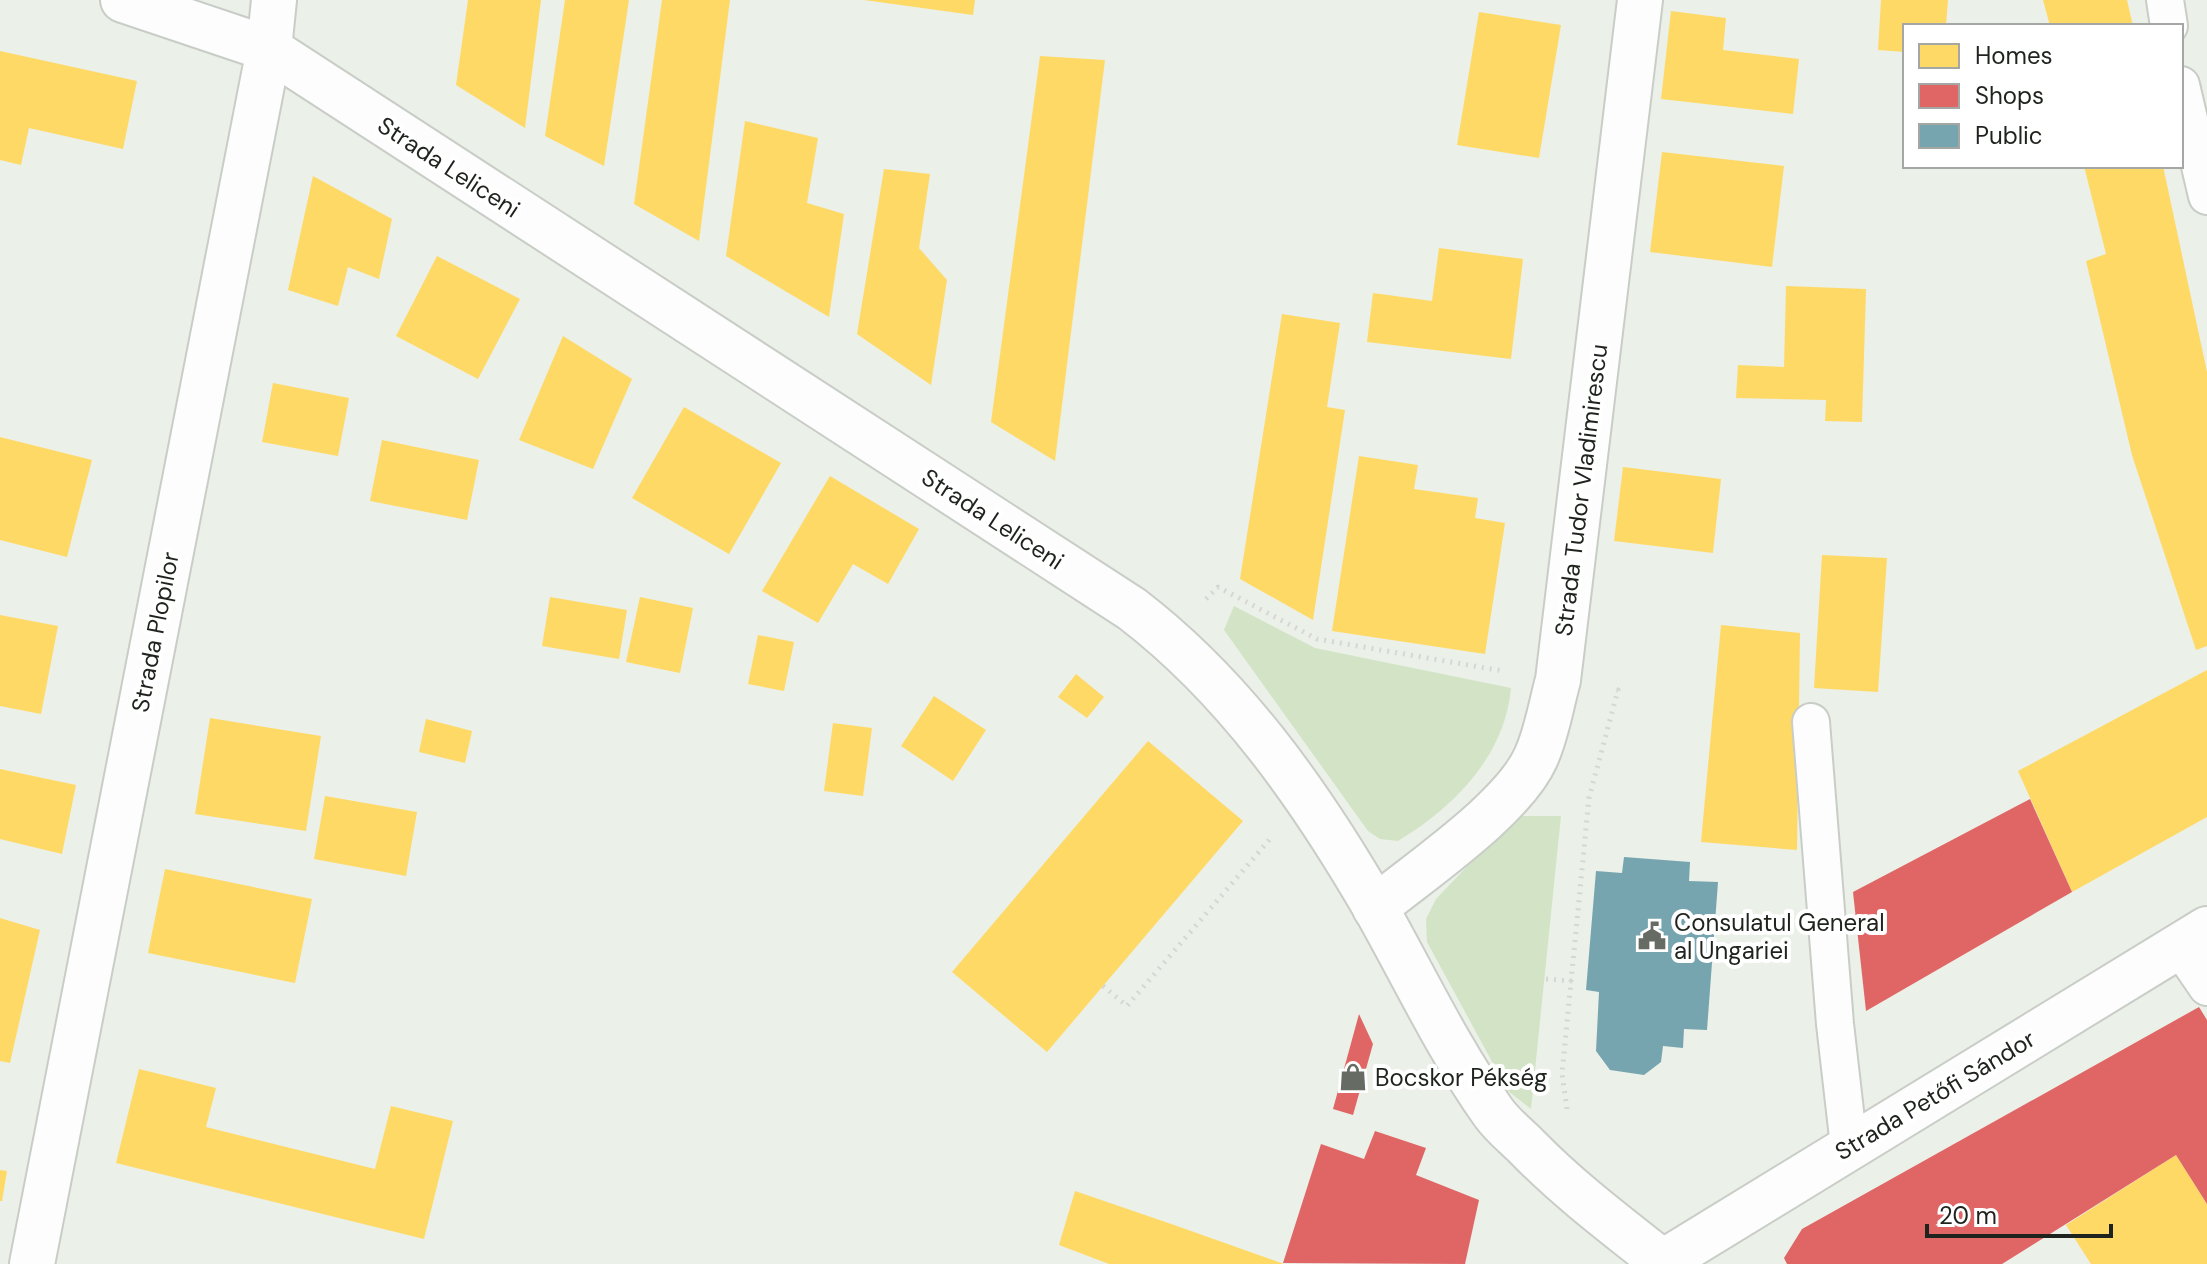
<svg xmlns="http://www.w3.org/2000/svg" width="2207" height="1264" font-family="'DM Sans',sans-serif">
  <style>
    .green { fill: #d2e4c5 }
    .homes { fill: #ffd966 }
    .shops { fill: #e06666 }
    .public { fill: #76a5af }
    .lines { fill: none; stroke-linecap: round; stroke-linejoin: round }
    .service-casing { stroke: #c9cdc7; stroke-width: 40 }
    .minor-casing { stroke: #c9cdc7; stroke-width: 48 }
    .tertiary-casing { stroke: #c9cdc7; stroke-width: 48 }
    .path { stroke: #d6d7d4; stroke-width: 5; stroke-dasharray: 2 6; stroke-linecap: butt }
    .service { stroke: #fcfdfc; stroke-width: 36 }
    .minor { stroke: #fcfdfc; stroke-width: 44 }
    .tertiary { stroke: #fcfdfc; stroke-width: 44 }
    .labels { text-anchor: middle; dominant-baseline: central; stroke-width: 8; stroke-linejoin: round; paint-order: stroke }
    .street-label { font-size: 24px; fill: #1f231d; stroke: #fff }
    .poi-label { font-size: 24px; fill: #1f231d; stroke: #fff; text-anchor: start }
  </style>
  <rect width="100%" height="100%" fill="#ebf0e8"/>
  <!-- green -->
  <g class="green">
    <path d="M1234 606 1315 648 1511 688C1505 756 1454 807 1398 841L1380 839 1368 831 1224 630Z"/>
    <polygon points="1515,816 1561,816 1531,1109 1508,1091 1427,942 1426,919 1436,899"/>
  </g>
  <!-- homes -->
  <g class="homes">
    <polygon points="468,0 541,0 525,128 456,85"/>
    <polygon points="565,0 629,0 604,166 545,136"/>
    <polygon points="662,0 730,0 699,241 634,204"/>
    <polygon points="864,0 975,0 973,15"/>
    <polygon points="1881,0 1948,0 1946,26 1905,26 1905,52 1878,50"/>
    <polygon points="2043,0 2127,0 2133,26 2050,26"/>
    <polygon points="1671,11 1726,18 1723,50 1799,59 1793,114 1661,99"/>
    <polygon points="1479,12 1561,25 1539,158 1457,145"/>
    <polygon points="0,51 137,81 123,149 29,128 21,165 0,160"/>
    <polygon points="1040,56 1105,60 1055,461 991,422"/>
    <polygon points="745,121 818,138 807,203 844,214 829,317 726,256"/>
    <polygon points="1662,152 1784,166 1772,267 1650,252"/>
    <polygon points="2084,166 2163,166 2207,372 2207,646 2196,650 2132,455 2086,261 2106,254"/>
    <polygon points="884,169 930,174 919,248 947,280 931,385 857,334"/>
    <polygon points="313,176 392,219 379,279 348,267 338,306 288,290"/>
    <polygon points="1439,248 1523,259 1511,359 1367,342 1373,293 1432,301"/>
    <polygon points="437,256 520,299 478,379 396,336"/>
    <polygon points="1786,286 1866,289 1862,422 1825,421 1826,400 1736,398 1738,365 1784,367"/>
    <polygon points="1282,314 1340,323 1327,407 1345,410 1313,620 1240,579"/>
    <polygon points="563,336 632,379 593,469 519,440"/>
    <polygon points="273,383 349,398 338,456 262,442"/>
    <polygon points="684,407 781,463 729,554 632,498"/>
    <polygon points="0,437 92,460 67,557 0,540"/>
    <polygon points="382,440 479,460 467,520 370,501"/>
    <polygon points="1359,456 1418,465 1414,489 1478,498 1475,518 1505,523 1485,654 1332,631"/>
    <polygon points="1623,467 1721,479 1713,553 1614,541"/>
    <polygon points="830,476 919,529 888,584 853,564 818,623 762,591"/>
    <polygon points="1822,555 1887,558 1878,692 1814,688"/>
    <polygon points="550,597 627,610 619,659 542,646"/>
    <polygon points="640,597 693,608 680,673 626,662"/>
    <polygon points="0,615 58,626 41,714 0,706"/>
    <polygon points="1721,625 1800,633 1797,850 1701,842"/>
    <polygon points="758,635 794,642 784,691 748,684"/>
    <polygon points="2207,670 2207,817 2072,892 2018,771"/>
    <polygon points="1076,674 1104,697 1087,718 1058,697"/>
    <polygon points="934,696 986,730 953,781 901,746"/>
    <polygon points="210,718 321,736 306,831 195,814"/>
    <polygon points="426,719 472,731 465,763 419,752"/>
    <polygon points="833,723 872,728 863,796 824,791"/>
    <polygon points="1148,741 1243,821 1047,1052 952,972"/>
    <polygon points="0,769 76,785 62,854 0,839"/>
    <polygon points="325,796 417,812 406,876 314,859"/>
    <polygon points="165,869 312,899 295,983 148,953"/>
    <polygon points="0,918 40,930 10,1063 0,1061"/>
    <polygon points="139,1069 216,1088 206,1127 375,1169 391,1106 453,1121 424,1239 116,1163"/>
    <polygon points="2176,1155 2207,1204 2207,1264 2091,1264 2066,1225"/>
    <polygon points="0,1170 7,1171 2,1201 0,1201"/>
    <polygon points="1075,1191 1177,1226 1284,1264 1109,1264 1059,1245"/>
  </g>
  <!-- shops -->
  <g class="shops">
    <polygon points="2030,799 2072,892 1866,1011 1853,892"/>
    <polygon points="2199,1007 2207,1020 2207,1204 2176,1155 2002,1264 1787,1264 1784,1258 1802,1229"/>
    <polygon points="1359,1014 1373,1044 1353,1115 1333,1109"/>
    <polygon points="1375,1131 1426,1148 1416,1175 1479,1200 1465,1264 1283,1263 1321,1144 1364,1159"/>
  </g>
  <!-- public -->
  <polygon class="public" points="1624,857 1690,862 1689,881 1718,882 1707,1030 1684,1029 1683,1048 1663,1046 1661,1062 1644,1075 1610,1070 1596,1051 1599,992 1586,990 1596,871 1622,873"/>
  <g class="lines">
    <defs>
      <g id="service">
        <polyline points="2165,0 2169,26"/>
        <polyline points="2181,85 2207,196"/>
        <polyline points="1811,722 1835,1024 1849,1146"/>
        <polyline points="2179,946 2207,987"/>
      </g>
      <g id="minor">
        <path d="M1375 908C1420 871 1513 809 1536 757 1547 733 1551 705 1558 680L1640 0"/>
        <polyline points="32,1264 269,49 274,0"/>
      </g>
      <g id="tertiary">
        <path d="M123 0 269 49 1132 609C1235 688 1310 795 1375 907 1414 976 1447 1047 1493 1112 1502 1125 1516 1136 1527 1147 1570 1191 1617 1226 1665 1264"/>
        <polyline points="1663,1262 2207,929"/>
      </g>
    </defs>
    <!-- service casing -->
    <use href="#service" class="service-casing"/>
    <!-- minor casing -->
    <use href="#minor" class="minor-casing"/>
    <!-- tertiary casing -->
    <use href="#tertiary" class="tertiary-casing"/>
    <!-- path -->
    <g class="path">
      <polyline points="1206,599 1218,587 1317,639 1503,671"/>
      <polyline points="1546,979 1572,981"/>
      <polyline points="1103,986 1127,1006 1270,839"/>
      <polyline points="1567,1109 1562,1074 1589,798 1618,690 1612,689"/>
    </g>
    <!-- service -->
    <use href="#service" class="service"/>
    <!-- minor -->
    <use href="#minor" class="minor"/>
    <!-- tertiary -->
    <use href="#tertiary" class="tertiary"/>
  </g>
  <!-- icons -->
  <defs>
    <symbol id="civic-bare" viewBox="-9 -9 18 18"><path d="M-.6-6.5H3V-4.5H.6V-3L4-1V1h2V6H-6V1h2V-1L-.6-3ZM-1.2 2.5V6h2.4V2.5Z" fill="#666b64" stroke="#fff" stroke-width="2.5" paint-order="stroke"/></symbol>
    <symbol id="shop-bare" viewBox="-9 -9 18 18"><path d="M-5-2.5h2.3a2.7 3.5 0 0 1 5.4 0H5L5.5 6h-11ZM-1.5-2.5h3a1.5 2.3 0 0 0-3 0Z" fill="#666b64" stroke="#fff" stroke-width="2.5" paint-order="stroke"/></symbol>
  </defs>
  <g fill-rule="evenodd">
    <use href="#civic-bare" x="1632" y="916" width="40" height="40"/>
    <use href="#shop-bare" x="1333" y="1057" width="40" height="40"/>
  </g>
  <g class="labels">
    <!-- street labels -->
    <g class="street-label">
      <text transform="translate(449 167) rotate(33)">Strada Leliceni</text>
      <text transform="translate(1581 490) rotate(-83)">Strada Tudor Vladimirescu</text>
      <text transform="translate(993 519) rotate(33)">Strada Leliceni</text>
      <text transform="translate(155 632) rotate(-79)">Strada Plopilor</text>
      <text transform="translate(1935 1095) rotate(-31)">Strada Petőfi Sándor</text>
    </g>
    <!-- poi labels -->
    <g class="poi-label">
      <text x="1674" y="922">Consulatul General<tspan x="1674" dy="28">al Ungariei</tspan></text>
      <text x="1375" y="1077">Bocskor Pékség</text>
    </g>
  </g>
  <!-- legend -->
  <rect x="1903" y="24" width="280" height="144" fill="#ffffff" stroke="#a5a7a5" stroke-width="2"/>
  <rect x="1919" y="44" width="40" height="24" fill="#ffd966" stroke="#a5a7a5" stroke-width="2"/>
  <text x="1975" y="64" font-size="24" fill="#1f231d">Homes</text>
  <rect x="1919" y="84" width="40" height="24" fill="#e06666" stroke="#a5a7a5" stroke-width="2"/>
  <text x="1975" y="104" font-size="24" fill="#1f231d">Shops</text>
  <rect x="1919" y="124" width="40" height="24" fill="#76a5af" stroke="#a5a7a5" stroke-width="2"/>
  <text x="1975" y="144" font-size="24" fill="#1f231d">Public</text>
  <!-- scale -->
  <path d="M1927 1224v12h184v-12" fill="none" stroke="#1f231d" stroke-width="4"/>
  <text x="1939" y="1224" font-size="24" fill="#1f231d" stroke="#ffffff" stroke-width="6" paint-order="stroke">20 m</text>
</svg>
